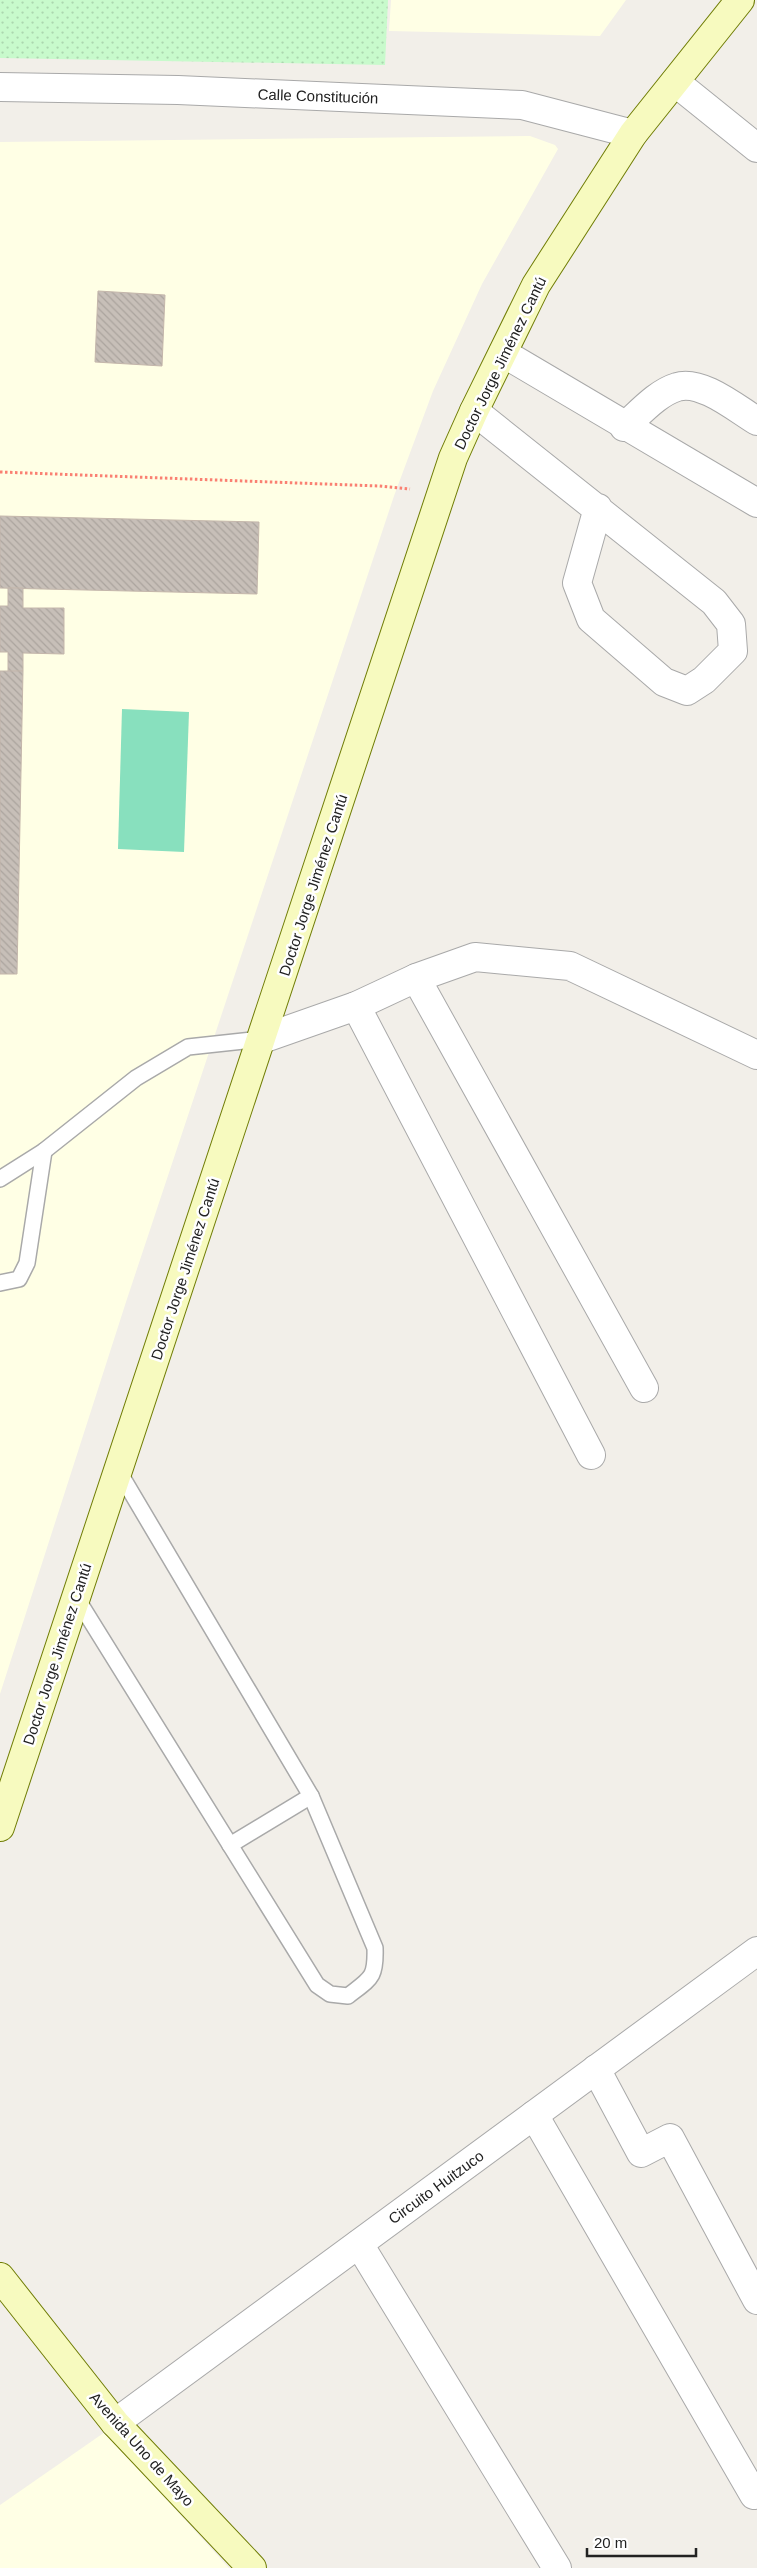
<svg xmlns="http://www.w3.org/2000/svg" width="757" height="2568" font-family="Helvetica,sans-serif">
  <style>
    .education { fill: #ffffe5 }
    .park { fill: url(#park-dots) }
    .pitch { fill: #88e0be }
    .building { fill: url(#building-back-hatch); stroke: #c4b6ab }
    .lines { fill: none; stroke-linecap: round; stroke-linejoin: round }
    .service-casing { stroke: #a9a9a9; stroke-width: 18 }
    .minor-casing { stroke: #a9a9a9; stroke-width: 30 }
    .secondary-casing { stroke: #707d05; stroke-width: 30 }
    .path { stroke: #fa8072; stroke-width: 3; stroke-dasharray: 2.5 2.5; stroke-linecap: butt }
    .service { stroke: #fff; stroke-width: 15 }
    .minor { stroke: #fff; stroke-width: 28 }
    .secondary { stroke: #f7fabf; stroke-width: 28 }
    .labels { text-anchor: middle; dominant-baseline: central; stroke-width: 5; stroke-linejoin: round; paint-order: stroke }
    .street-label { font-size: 15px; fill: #222; stroke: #fff }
  </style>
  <defs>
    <pattern id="park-dots" width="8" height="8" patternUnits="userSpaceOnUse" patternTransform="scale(1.25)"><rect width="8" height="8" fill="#c8facc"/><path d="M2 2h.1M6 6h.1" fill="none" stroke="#acd6af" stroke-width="1.8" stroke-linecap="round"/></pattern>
    <pattern id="building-back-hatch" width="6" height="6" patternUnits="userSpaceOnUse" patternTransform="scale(1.25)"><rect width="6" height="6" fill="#c7bfb8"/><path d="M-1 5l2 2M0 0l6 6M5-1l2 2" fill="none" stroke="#aba49e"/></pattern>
  </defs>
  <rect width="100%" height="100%" fill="#f2efe9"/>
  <!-- education -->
  <g class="education">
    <polygon points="391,0 626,0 600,36 389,31"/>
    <polygon points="530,136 555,145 558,149 482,284 433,391 394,496 126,1302 0,1694 0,142"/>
    <polygon points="105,2432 229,2568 0,2568 0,2505"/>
  </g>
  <!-- park -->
  <polygon class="park" points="0,0 388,0 385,65 0,58"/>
  <!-- pitch -->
  <polygon class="pitch" points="122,709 189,712 184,852 118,849"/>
  <!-- building -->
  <g class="building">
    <polygon points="98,291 165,295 162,366 95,362"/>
    <polygon points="0,516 259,522 257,594 0,588"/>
    <polygon points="8,588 23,588 23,608 64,608 64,654 23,653 23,671 8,672 8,652 0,652 0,606 8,606"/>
    <polygon points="0,671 23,671 17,974 0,974"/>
  </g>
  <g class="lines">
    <defs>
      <g id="service">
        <polyline points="0,1179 44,1151 136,1078 188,1047 262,1039"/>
        <polyline points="0,1283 19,1279 27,1263 44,1151"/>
        <path d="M76 1597 317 1985 330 1994 348 1996C371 1978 376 1978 375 1948L311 1796 118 1470"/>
        <polyline points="230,1845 311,1796"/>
      </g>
      <g id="minor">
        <polyline points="675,82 757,148"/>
        <polyline points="0,87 178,90 522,105 633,134"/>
        <polyline points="503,353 757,503"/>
        <polyline points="474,411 714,602 731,624 733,651 704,680 687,691 664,682 591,619 577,583 598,508"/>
        <path d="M624 427C640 413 657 393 677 387 701 379 737 409 757 421"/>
        <polyline points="416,978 644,1388"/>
        <polyline points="356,1006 591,1455"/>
        <polyline points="262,1039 356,1006 416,978 475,957 570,966 757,1055"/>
        <polyline points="596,2069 641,2153 670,2138 757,2300"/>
        <polyline points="534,2115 754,2495"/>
        <polyline points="359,2244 557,2568"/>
        <polyline points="115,2423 757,1951"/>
      </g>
      <g id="secondary">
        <polyline points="0,1827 453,458 474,411 536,285 633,134 740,0"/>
        <polyline points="0,2277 115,2423 252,2568"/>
      </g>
    </defs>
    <!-- service casing -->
    <use href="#service" class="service-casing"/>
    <!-- minor casing -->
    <use href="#minor" class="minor-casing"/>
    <!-- secondary casing -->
    <use href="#secondary" class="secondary-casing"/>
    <!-- path -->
    <polyline class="path" points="0,472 379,486 410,489"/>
    <!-- service -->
    <use href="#service" class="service"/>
    <!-- minor -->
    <use href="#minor" class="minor"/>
    <!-- secondary -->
    <use href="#secondary" class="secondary"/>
  </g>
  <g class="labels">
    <!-- street labels -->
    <g class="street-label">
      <text transform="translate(318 96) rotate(2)">Calle Constitución</text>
      <text transform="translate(500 363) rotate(-64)">Doctor Jorge Jiménez Cantú</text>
      <text transform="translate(313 885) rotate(-72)">Doctor Jorge Jiménez Cantú</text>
      <text transform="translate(185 1269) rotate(-72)">Doctor Jorge Jiménez Cantú</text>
      <text transform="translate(57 1654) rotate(-72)">Doctor Jorge Jiménez Cantú</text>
      <text transform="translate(436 2187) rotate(-36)">Circuito Huitzuco</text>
      <text transform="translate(142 2449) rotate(48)">Avenida Uno de Mayo</text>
    </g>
  </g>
  <!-- scale -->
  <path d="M587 2548v8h109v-8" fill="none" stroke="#222222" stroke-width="2.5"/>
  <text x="594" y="2548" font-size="15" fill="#222222" stroke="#ffffff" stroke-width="4" paint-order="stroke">20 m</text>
</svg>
